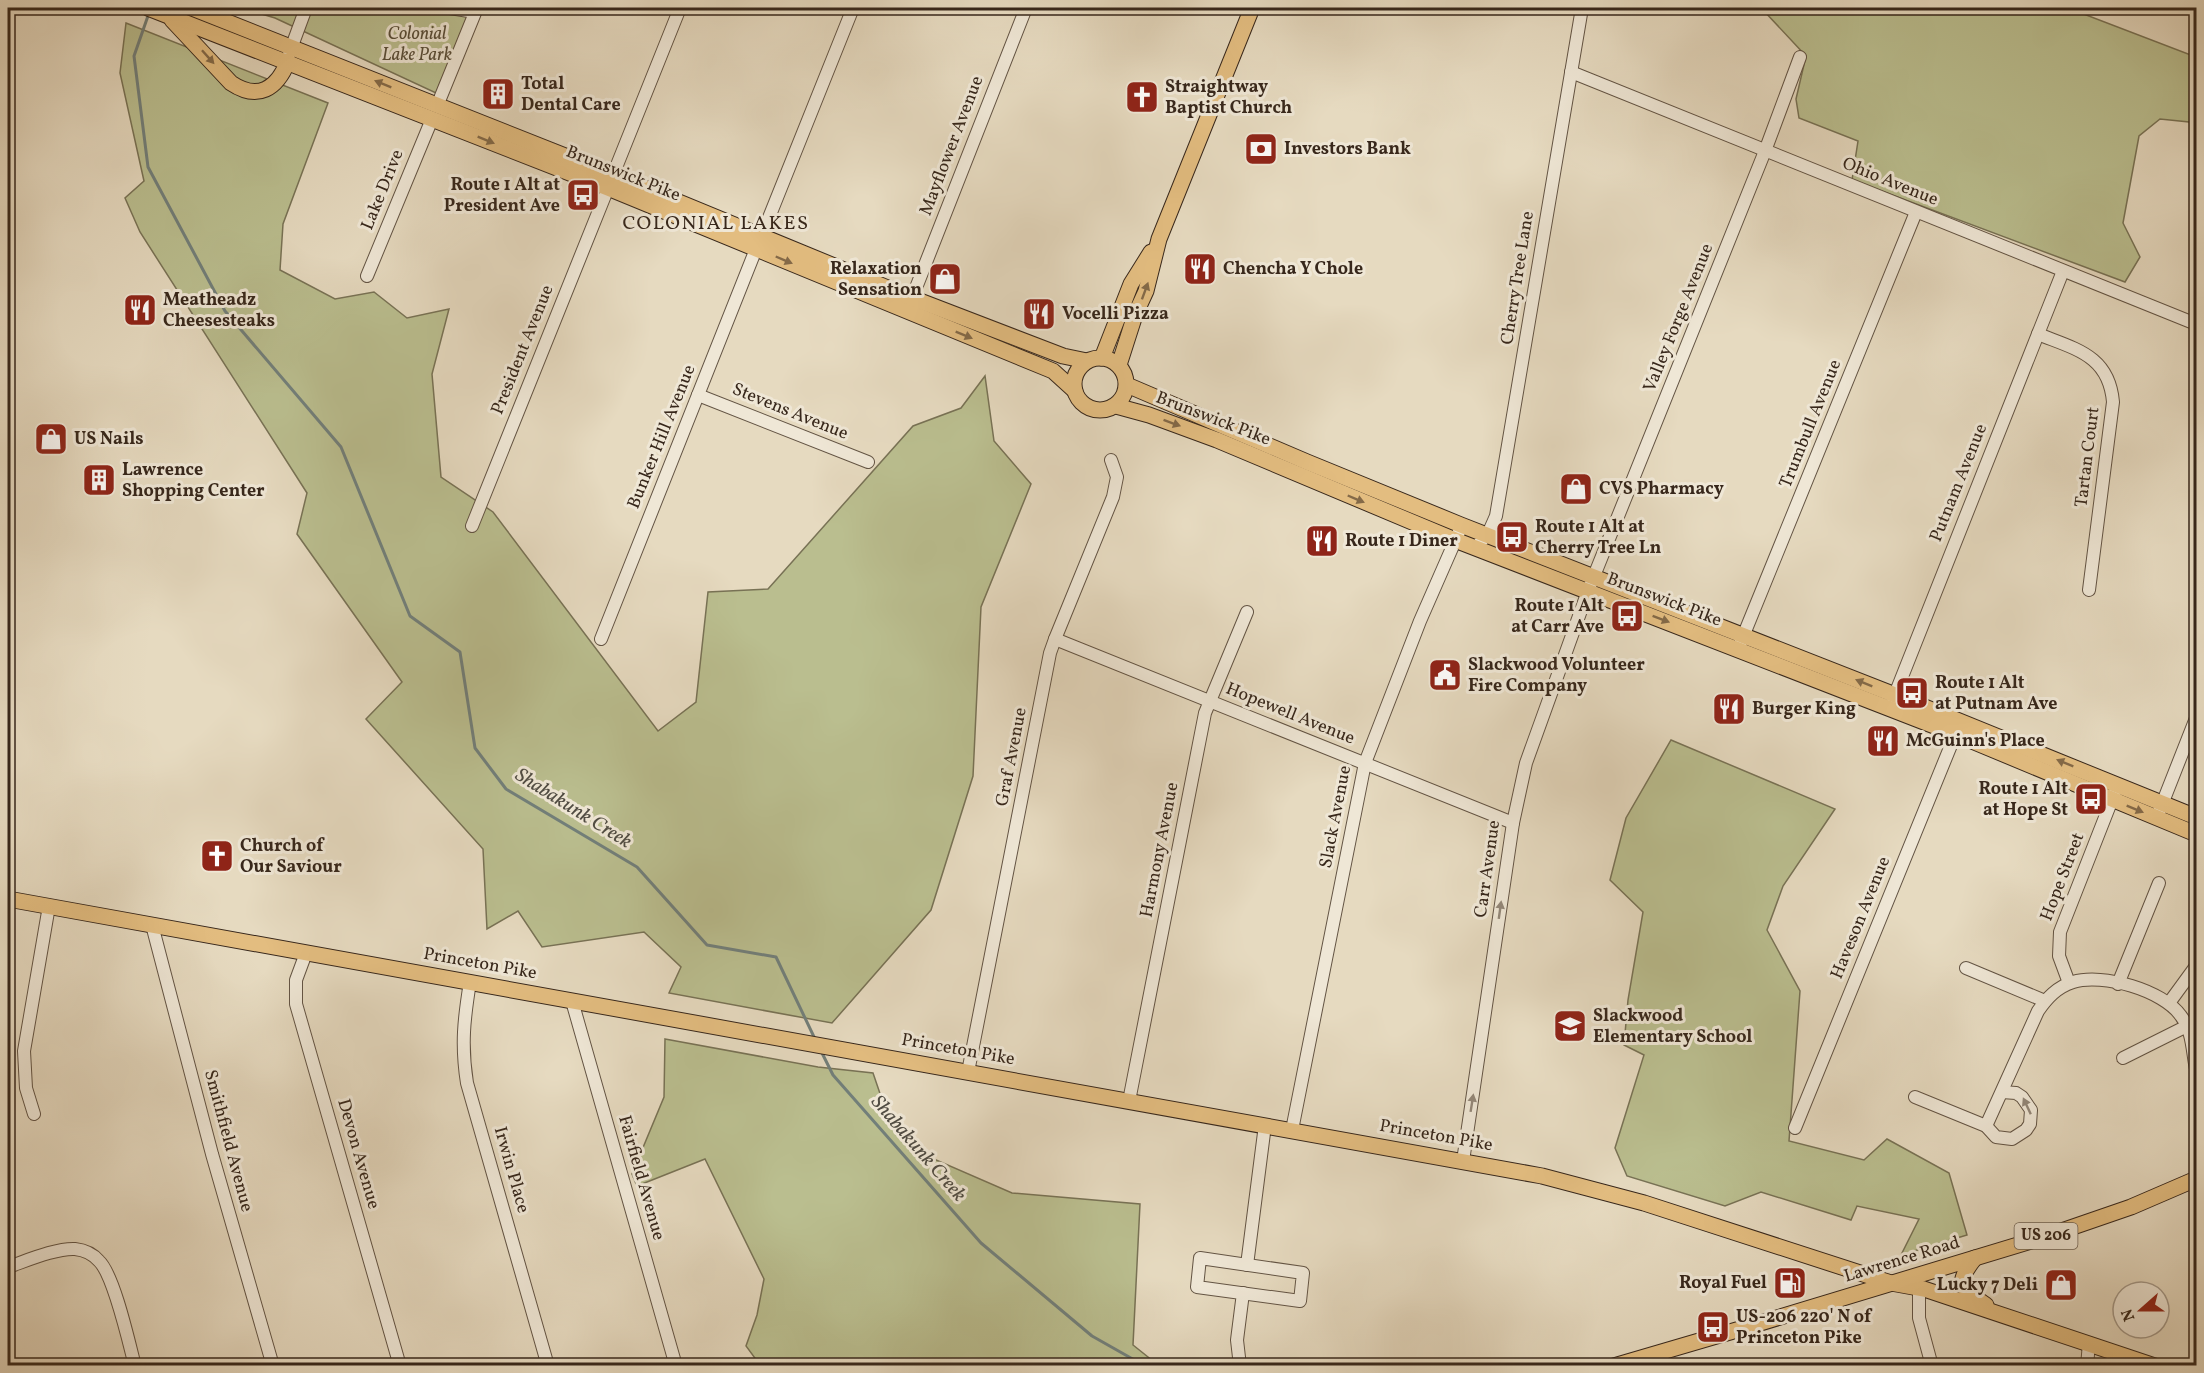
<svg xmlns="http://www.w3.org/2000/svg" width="2204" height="1373" font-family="Vollkorn,serif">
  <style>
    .green { fill: #babe8f; stroke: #787255; stroke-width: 1.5 }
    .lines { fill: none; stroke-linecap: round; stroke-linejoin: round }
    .stream { stroke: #727f7a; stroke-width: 3 }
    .minor-casing { stroke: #635444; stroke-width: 14 }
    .major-casing { stroke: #37271b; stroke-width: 17 }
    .minor { stroke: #efe7d6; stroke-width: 12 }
    .major { stroke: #e3bd80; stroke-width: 15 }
    .oneway { fill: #846a48 }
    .oneway2 { fill: #938778 }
    .labels { text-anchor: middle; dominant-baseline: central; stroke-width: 6; stroke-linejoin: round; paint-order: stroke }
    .shield { fill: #efe7d6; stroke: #6e6153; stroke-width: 1.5 }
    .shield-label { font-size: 16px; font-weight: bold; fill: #37271b }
    .park-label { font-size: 18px; font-style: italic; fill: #584d38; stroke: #efe7d6 }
    .poi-label { font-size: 18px; font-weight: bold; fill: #37271b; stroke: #efe7d6; text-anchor: start }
    .street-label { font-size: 18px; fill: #37271b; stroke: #efe7d6 }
    .neighbourhood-label { font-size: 20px; letter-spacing: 1.5px; fill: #37271b; stroke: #efe7d6 }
    .water-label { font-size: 20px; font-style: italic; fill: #504c43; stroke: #efe7d6 }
  </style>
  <rect width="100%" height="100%" fill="#e6dac0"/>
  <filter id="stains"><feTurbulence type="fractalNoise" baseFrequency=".00333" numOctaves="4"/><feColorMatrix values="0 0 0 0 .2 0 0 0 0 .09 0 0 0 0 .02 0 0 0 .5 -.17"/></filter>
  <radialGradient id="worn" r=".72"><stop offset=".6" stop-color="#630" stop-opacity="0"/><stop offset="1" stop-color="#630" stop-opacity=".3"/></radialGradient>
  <!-- green -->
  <g class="green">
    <polygon points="242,8 471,8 436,93 275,18"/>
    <polygon points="1765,8 2068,8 2196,57 2196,137 2189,122 2160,119 2139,136 2123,223 2140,257 2125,282 1852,180 1858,141 1799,118 1796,99 1806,56 1764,11"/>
    <polygon points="126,23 328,103 283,224 280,270 335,299 374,292 407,318 449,309 432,374 441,477 493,512 658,731 696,702 708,592 768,589 913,426 961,408 985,376 994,441 1031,484 981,607 973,776 931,910 832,1023 669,993 681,967 644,932 542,947 518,911 487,929 483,849 366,719 402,682 297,534 307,493 140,232 125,198 144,181 120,73"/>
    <polygon points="1671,740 1835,809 1783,886 1767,930 1800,991 1789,1141 1864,1160 1887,1139 1949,1173 1967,1235 1901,1255 1919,1219 1857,1206 1851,1220 1761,1192 1725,1206 1627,1176 1615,1148 1644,1055 1624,1045 1628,1000 1643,912 1610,880 1626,818"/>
    <polygon points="665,1039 818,1067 873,1073 889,1120 913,1150 1012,1193 1140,1204 1133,1345 1158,1365 760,1365 746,1346 757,1315 764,1279 705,1159 637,1186 632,1174 664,1097"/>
  </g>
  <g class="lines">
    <!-- stream -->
    <g class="stream">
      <polyline points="149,13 134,56 148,167 225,311 341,447 410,616 460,652 475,748 506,789 637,867 707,945 776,957 815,1039"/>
      <polyline points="822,1053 833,1075 981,1243 1092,1336 1145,1366"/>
    </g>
    <defs>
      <g id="minor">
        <polyline points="450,8 475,12"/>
        <polyline points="289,54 306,8"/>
        <polyline points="1571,72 2196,324"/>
        <polyline points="437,106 477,8"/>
        <polyline points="613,175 680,8"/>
        <polyline points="762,235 853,8"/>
        <polyline points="367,276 432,119"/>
        <polyline points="912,298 1026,8"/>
        <path d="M2038 334C2075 349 2109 355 2113 402L2089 590"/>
        <polyline points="698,395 868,462"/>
        <polyline points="472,526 608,188"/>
        <polyline points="1475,548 1488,534 1496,516 1582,8"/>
        <polyline points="601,639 756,249"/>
        <polyline points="1055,639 1513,823"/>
        <polyline points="1740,644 1916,212"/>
        <polyline points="1892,702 2063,271"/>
        <polyline points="2159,812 2196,718"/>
        <polyline points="152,925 212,1154 273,1366"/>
        <polyline points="306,953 296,980 296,1004 400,1366"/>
        <polyline points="1966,968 2045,1001"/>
        <path d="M470 982C464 1019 461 1045 467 1083L548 1366"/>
        <polyline points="2069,983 2059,956 2060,932 2115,792"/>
        <polyline points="2118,984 2159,883"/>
        <polyline points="572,1001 676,1366"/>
        <polyline points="2169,1003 2196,966"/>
        <polyline points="2123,1058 2187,1026"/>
        <polyline points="968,1072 1050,653 1055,639 1113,497 1117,477 1111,460"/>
        <polyline points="1915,1097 1986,1126 1996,1137 2012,1139 2026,1130 2030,1124 2031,1110 2022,1097 2016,1093 2002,1092"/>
        <polyline points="1129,1101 1205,713 1247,612"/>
        <polyline points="34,1114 26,1088 24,1051 49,906"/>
        <path d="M1986 1126 2038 1011C2047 998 2057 987 2073 982 2103 973 2163 990 2181 1016 2193 1032 2192 1050 2196 1069"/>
        <polyline points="1795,1128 1958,728"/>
        <polyline points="1292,1130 1365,763 1420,621 1459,532"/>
        <polyline points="1463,1161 1513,823 1526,763 1588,591 1765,151 1800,57"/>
        <polygon points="1200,1258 1303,1273 1300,1301 1197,1287"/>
        <polyline points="1247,1265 1265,1125"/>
        <path d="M8 1267C26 1261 56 1248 75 1249 84 1250 93 1254 99 1261 114 1275 129 1343 135 1366"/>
        <polyline points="1919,1288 1919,1318 1932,1366"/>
        <polyline points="8,1358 10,1366"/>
        <polyline points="1240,1366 1237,1340 1243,1293"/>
        <polyline points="2087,1366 2089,1343"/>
      </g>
      <g id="major">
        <polyline points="148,8 608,188 1053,371 1075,391"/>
        <polyline points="192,8 613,175 912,298 1063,356 1087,361"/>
        <path d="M172 20 231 83C258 101 277 89 288 61"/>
        <circle cx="1100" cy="384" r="26"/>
        <polyline points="1102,358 1131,284 1151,252"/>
        <polyline points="1119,365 1135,315 1146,291 1159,239 1252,8"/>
        <polyline points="1127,385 1307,462 1461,525 1895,695 2196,817"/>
        <polyline points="1116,406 1149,415 1217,440 1455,540 1955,734 2196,834"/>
        <polyline points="8,899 1542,1176 1644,1203 1891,1283 1924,1289 2155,1366"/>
        <path d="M1975 1258C1955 1283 1960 1288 1986 1305"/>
        <polyline points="1614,1366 1747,1327 2041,1238 2131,1207 2196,1179"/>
      </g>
    </defs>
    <!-- minor casing -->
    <use href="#minor" class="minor-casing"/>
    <!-- major casing -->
    <use href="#major" class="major-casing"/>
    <!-- minor -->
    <use href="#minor" class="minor"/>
    <!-- major -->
    <use href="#major" class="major"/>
  </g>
  <!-- one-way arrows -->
  <defs><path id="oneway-solid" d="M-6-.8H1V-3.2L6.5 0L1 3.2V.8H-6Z" transform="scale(1.5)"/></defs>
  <g class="oneway">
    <use href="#oneway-solid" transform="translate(208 57) rotate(48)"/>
    <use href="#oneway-solid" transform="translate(383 84) rotate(-158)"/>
    <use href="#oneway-solid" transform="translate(486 140) rotate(22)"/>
    <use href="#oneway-solid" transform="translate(784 260) rotate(23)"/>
    <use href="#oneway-solid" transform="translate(1145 291) rotate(-70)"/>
    <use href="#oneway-solid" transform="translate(964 335) rotate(22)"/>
    <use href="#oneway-solid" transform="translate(1172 423) rotate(20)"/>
    <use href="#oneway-solid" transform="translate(1356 499) rotate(23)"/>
    <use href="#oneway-solid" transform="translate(1661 619) rotate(21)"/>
    <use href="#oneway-solid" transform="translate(1864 683) rotate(-158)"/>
    <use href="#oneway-solid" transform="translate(2065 763) rotate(-158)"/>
    <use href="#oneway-solid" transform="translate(2135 809) rotate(22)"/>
  </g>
  <g class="oneway2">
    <use href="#oneway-solid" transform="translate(1500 910) rotate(-82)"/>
    <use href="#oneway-solid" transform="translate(1472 1103) rotate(-81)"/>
    <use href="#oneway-solid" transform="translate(2027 1106) rotate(-115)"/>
  </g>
  <!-- icons -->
  <defs>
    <symbol id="building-square" viewBox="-11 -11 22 22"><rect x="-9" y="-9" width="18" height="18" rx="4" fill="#8f2418" stroke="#efe7d6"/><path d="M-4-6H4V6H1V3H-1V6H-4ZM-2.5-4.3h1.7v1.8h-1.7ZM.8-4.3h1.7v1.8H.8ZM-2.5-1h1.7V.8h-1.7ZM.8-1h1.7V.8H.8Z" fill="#fff"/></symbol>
    <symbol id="church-square" viewBox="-11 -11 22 22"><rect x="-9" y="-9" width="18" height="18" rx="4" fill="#8f2418" stroke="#efe7d6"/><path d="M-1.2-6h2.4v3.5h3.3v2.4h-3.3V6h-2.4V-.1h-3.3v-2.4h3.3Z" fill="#fff"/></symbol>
    <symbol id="bank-square" viewBox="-11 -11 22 22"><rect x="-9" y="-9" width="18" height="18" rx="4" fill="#8f2418" stroke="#efe7d6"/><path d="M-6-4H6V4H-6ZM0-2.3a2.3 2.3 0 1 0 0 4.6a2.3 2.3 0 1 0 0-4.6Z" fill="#fff"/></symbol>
    <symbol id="bus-square" viewBox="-11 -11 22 22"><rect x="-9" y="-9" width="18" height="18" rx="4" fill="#8f2418" stroke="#efe7d6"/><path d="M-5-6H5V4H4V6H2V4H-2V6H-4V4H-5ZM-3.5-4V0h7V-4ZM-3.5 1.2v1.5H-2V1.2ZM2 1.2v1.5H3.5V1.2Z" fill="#fff"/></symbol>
    <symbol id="restaurant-square" viewBox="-11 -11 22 22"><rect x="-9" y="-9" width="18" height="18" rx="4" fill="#8f2418" stroke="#efe7d6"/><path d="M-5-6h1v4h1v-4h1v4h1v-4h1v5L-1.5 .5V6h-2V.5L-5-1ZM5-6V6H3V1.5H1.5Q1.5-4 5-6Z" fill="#fff"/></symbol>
    <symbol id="shop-square" viewBox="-11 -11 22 22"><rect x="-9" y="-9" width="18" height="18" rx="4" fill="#8f2418" stroke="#efe7d6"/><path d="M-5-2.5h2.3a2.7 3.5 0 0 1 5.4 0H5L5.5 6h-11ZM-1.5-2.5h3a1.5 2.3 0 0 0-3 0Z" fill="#fff"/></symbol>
    <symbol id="civic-square" viewBox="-11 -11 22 22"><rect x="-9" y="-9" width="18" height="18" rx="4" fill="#8f2418" stroke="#efe7d6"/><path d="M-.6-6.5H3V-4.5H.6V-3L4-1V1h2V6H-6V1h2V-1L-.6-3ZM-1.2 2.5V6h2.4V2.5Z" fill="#fff"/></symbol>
    <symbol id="school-square" viewBox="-11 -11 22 22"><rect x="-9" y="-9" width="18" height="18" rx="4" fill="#8f2418" stroke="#efe7d6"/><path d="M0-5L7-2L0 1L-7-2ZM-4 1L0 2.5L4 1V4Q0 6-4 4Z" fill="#fff"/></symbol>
    <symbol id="fuel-square" viewBox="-11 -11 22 22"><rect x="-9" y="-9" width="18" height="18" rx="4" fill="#8f2418" stroke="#efe7d6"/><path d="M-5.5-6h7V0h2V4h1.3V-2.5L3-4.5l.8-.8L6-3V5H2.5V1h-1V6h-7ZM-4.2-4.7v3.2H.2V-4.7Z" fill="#fff"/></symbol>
  </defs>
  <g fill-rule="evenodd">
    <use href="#building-square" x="479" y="75" width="38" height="38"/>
    <use href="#church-square" x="1123" y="78" width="38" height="38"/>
    <use href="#bank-square" x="1242" y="130" width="38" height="38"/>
    <use href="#bus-square" x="564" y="176" width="38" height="38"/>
    <use href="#restaurant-square" x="1181" y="250" width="38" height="38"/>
    <use href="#shop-square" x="926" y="260" width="38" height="38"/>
    <use href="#restaurant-square" x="121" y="291" width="38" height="38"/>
    <use href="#restaurant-square" x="1020" y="295" width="38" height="38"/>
    <use href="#shop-square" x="32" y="420" width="38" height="38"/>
    <use href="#building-square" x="80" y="461" width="38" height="38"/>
    <use href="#shop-square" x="1557" y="470" width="38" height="38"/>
    <use href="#bus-square" x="1493" y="518" width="38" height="38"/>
    <use href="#restaurant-square" x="1303" y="522" width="38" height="38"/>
    <use href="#bus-square" x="1608" y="597" width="38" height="38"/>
    <use href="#civic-square" x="1426" y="656" width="38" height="38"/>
    <use href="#bus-square" x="1893" y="674" width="38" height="38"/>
    <use href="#restaurant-square" x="1710" y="690" width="38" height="38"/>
    <use href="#restaurant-square" x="1864" y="722" width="38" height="38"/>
    <use href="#bus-square" x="2072" y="780" width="38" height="38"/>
    <use href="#church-square" x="198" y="837" width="38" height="38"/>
    <use href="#school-square" x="1551" y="1007" width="38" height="38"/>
    <use href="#fuel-square" x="1771" y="1264" width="38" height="38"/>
    <use href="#shop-square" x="2042" y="1266" width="38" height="38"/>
    <use href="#bus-square" x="1694" y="1308" width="38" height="38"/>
  </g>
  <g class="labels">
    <!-- shield labels -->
    <rect class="shield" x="2014.5" y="1223" width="63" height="26" rx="4.5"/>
    <g class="shield-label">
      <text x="2046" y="1236">US 206</text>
    </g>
    <!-- park labels -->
    <g class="park-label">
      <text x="417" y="34">Colonial<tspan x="417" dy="21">Lake Park</tspan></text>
    </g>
    <!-- poi labels -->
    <g class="poi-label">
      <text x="521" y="84">Total<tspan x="521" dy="21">Dental Care</tspan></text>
      <text x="1165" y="87">Straightway<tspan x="1165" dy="21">Baptist Church</tspan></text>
      <text x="1284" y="149">Investors Bank</text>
      <text x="560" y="185" text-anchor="end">Route 1 Alt at<tspan x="560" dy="21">President Ave</tspan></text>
      <text x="922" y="269" text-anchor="end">Relaxation<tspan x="922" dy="21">Sensation</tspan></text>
      <text x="1223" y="269">Chencha Y Chole</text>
      <text x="163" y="300">Meatheadz<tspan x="163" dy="21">Cheesesteaks</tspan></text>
      <text x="1062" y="314">Vocelli Pizza</text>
      <text x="74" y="439">US Nails</text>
      <text x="122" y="470">Lawrence<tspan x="122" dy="21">Shopping Center</tspan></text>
      <text x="1599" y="489">CVS Pharmacy</text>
      <text x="1535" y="527">Route 1 Alt at<tspan x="1535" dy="21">Cherry Tree Ln</tspan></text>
      <text x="1345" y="541">Route 1 Diner</text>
      <text x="1604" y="606" text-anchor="end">Route 1 Alt<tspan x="1604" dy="21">at Carr Ave</tspan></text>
      <text x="1468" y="665">Slackwood Volunteer<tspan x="1468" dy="21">Fire Company</tspan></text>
      <text x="1935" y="683">Route 1 Alt<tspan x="1935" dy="21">at Putnam Ave</tspan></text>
      <text x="1752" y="709">Burger King</text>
      <text x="1906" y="741">McGuinn's Place</text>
      <text x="2068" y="789" text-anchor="end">Route 1 Alt<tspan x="2068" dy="21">at Hope St</tspan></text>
      <text x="240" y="846">Church of<tspan x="240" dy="21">Our Saviour</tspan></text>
      <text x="1593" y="1016">Slackwood<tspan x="1593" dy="21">Elementary School</tspan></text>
      <text x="1767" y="1283" text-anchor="end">Royal Fuel</text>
      <text x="2038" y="1285" text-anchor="end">Lucky 7 Deli</text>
      <text x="1736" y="1317">US-206 220' N of<tspan x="1736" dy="21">Princeton Pike</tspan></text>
    </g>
    <!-- street labels -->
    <g class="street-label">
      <text transform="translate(952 146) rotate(-69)">Mayflower Avenue</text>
      <text transform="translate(623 174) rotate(22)">Brunswick Pike</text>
      <text transform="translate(1890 182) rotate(22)">Ohio Avenue</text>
      <text transform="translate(383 190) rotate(-68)">Lake Drive</text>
      <text transform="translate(1518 278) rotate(-81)">Cherry Tree Lane</text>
      <text transform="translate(1679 318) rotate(-68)">Valley Forge Avenue</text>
      <text transform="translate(523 350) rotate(-68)">President Avenue</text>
      <text transform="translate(790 412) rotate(22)">Stevens Avenue</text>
      <text transform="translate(1213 419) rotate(21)">Brunswick Pike</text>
      <text transform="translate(1811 424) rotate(-68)">Trumbull Avenue</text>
      <text transform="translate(662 437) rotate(-68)">Bunker Hill Avenue</text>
      <text transform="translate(2088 457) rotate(-83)">Tartan Court</text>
      <text transform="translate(1959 483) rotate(-68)">Putnam Avenue</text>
      <text transform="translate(1664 600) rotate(21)">Brunswick Pike</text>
      <text transform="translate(1290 714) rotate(22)">Hopewell Avenue</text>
      <text transform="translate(1012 757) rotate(-79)">Graf Avenue</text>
      <text transform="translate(1336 817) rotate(-79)">Slack Avenue</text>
      <text transform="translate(1160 850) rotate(-79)">Harmony Avenue</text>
      <text transform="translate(1488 869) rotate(-82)">Carr Avenue</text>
      <text transform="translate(2063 877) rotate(-69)">Hope Street</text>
      <text transform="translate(1861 918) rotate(-68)">Haveson Avenue</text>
      <text transform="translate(480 964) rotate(10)">Princeton Pike</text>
      <text transform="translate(958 1050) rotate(10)">Princeton Pike</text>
      <text transform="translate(1436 1136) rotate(10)">Princeton Pike</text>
      <text transform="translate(228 1141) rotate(75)">Smithfield Avenue</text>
      <text transform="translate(358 1154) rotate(74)">Devon Avenue</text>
      <text transform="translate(511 1170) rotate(74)">Irwin Place</text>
      <text transform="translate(641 1178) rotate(74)">Fairfield Avenue</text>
      <text transform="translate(1902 1260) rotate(-17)">Lawrence Road</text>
    </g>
    <!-- neighbourhood labels -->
    <g class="neighbourhood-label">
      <text x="716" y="224">COLONIAL LAKES</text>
    </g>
    <!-- water labels -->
    <g class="water-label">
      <text transform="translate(573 809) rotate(32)">Shabakunk Creek</text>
      <text transform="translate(918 1149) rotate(49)">Shabakunk Creek</text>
    </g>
  </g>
  <!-- margin -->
  <rect width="2204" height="1373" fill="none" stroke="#e6dac0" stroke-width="30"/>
  <rect x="9" y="9" width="2186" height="1355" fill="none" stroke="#37271b" stroke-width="3"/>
  <rect x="15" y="15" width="2174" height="1343" fill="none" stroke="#37271b" stroke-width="1.5"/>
  <!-- north arrow -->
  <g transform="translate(2141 1310) rotate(249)"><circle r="28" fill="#efe7d6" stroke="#a59a8b" stroke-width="1.5"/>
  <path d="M0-4.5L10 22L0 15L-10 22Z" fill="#8f2418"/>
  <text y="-9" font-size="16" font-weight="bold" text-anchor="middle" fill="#37271b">N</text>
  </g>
  <rect width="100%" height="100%" filter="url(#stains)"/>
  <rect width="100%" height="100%" fill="url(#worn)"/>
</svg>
